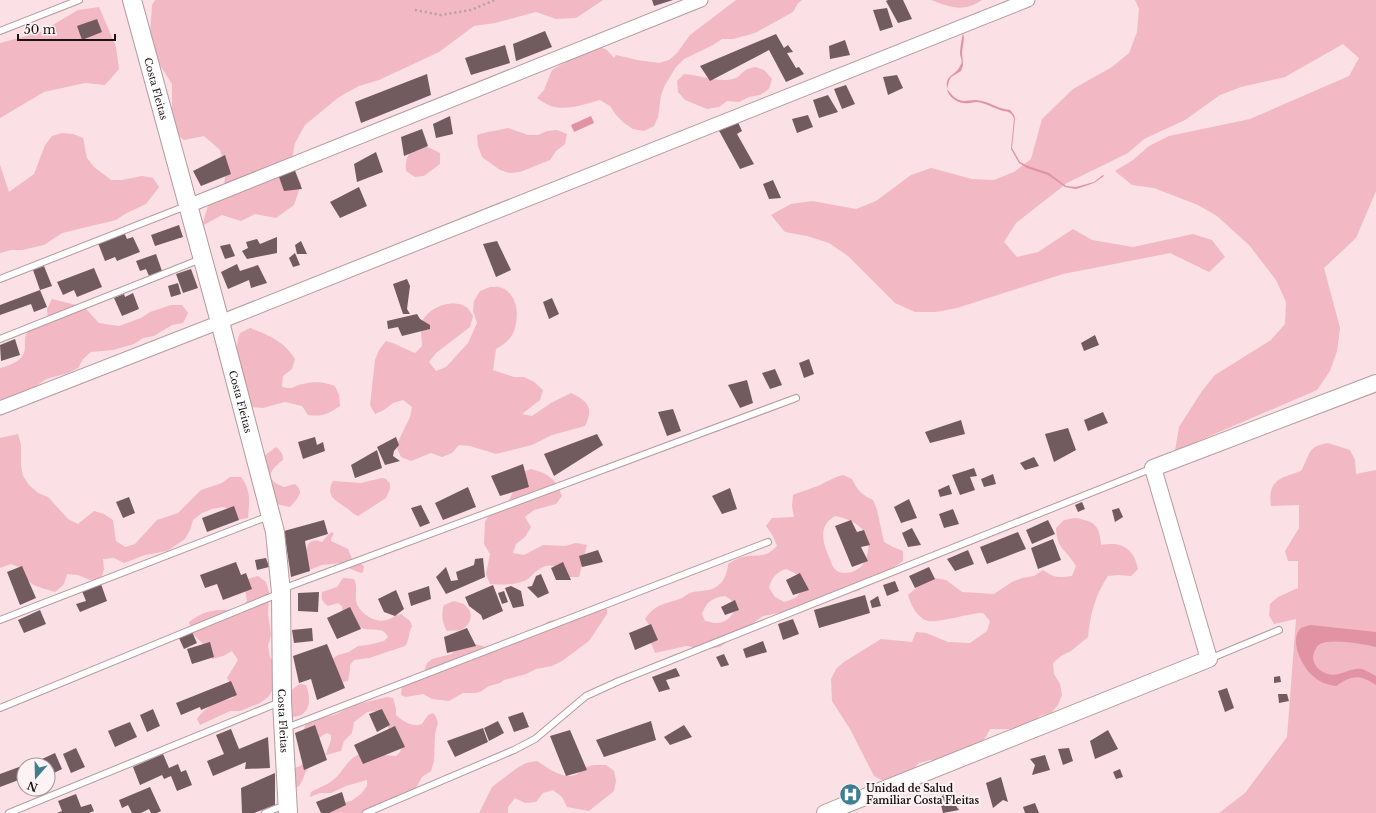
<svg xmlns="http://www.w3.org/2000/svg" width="1376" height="813" font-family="'Libre Baskerville',serif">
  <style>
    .green { fill: #f2b8c3; fill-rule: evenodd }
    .water { fill: #e192a3 }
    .building { fill: #715b5f }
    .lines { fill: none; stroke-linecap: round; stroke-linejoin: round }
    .service-casing { stroke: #b49ba0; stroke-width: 8 }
    .minor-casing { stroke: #b49ba0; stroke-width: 15 }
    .tertiary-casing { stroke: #b49ba0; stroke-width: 18 }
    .secondary-casing { stroke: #b49ba0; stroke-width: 20 }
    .path { stroke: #b5a0a4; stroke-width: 2.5; stroke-dasharray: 2 3; stroke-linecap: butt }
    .service { stroke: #fff; stroke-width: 6 }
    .minor { stroke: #fff; stroke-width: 13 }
    .tertiary { stroke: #fff; stroke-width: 16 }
    .secondary { stroke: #fff; stroke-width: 18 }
    .labels { text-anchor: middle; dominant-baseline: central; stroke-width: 4; stroke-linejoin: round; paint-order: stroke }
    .street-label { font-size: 10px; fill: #1b1314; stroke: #fdf2f4 }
    .poi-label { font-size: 10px; font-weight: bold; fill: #1b1314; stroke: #fdf2f4; text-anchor: start }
  </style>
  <rect width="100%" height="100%" fill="#fbe0e5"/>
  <!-- green -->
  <g class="green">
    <polygon points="155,0 603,0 576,18 556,19 536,12 495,23 474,26 439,52 379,80 359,86 339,97 305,125 295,143 291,164 301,184 294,205 276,218 255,214 241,221 222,215 202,226 208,206 223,191 226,171 220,150 204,136 184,140 167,127 172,107 172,84 149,48 152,5"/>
    <path d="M736 0H802L798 3 793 12 755 33 733 39H722L713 45 684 59 676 67 665 85 661 95 658 117 654 126 644 131 633 129 624 123 616 115 610 106 600 100C577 106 558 115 537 98L544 90 552 70 571 59 598 46 607 50 614 58 616 55 637 60 659 63 669 60 677 53 690 35Z"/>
    <path d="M931 0H982C962 13 951 7 931 0Z"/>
    <polygon points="1135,0 1376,0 1376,191 1356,238 1324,268 1340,328 1337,351 1330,371 1317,390 1175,451 1179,427 1202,391 1215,375 1271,340 1285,324 1286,302 1276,280 1249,245 1217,216 1198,205 1154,188 1132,185 1115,171 1133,160 1149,146 1169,136 1250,119 1349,76 1359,58 1343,44 1285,77 1241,87 1220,95 1185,120 1144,139 1128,153 1067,183 1016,223 1004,242 1017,257 1038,252 1073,229 1092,240 1133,247 1193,234 1212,240 1225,257 1209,272 1170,253 1063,274 957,308 936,312 915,312 895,303 848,256 829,243 807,236 785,232 771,215 791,204 812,201 856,209 876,201 911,175 931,168 972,179 994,180 1014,172 1031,159 1042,119 1073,89 1112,67 1129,53 1137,32 1139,9"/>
    <polygon points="99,7 116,47 119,69 105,85 85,83 44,92 0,118 0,43 41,32 78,10"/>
    <path d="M755 67 764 70 772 79 769 89 760 95 749 97 739 102 727 101 719 107 707 109 685 100 678 92 677 81 684 74C701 75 720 84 736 78 739 77 740 74 743 72 746 69 751 68 755 67Z"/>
    <path d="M508 128 528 135H538L547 131 557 130 567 134 565 144 556 151 550 160 520 172 510 173 500 170 482 157 478 146 477 135C488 131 497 131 508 128Z"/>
    <polygon points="62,133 73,134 83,138 87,158 94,167 111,180 122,180 142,176 153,178 159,187 146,204 125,214 116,220 62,233 44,245 22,250 11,250 0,253 0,165 9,192 34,174 45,145 52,136"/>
    <path d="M419 145 430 148 440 153V164L424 176 415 177 406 171C405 157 408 153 419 145Z"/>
    <path d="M490 287C494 287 498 286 502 288 519 295 520 320 512 335 508 342 503 345 496 349L493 370 514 377H524L534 382 543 390 540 400 522 414 532 416 551 403 571 393C588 401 594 408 585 426L552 435 532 445 496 454 470 446 459 445 452 453 442 457 431 453 411 461 401 457 396 446 410 417 412 407 403 400 393 403 384 410 375 414 370 405 375 360 379 350 386 341C397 344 405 349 415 353L422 346C422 339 420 330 422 324 425 308 453 298 466 307 469 309 471 313 473 316L470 327 436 353 429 362 436 371 446 367 468 343 477 323 473 311 474 301 480 291Z"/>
    <path d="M52 299 84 307 99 323 119 326 141 318 150 312 171 305H182L188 313 183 323 172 325 154 336 143 338 134 344 113 350 91 352 83 359 78 368 68 373 46 379 19 398 0 404V368C11 365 24 361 25 348 25 341 24 336 29 330 33 325 43 322 48 320L47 309Z"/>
    <path d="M250 328C268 335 284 341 295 359L292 369 283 376 282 387C296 390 291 386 303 384 314 381 325 382 335 386L339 395 340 406C328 414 323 417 308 415L302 406 285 402 263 408 252 407 243 400C239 378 232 354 240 333Z"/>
    <path d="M18 434 21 445V466L23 476 29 485 38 493 48 497 68 519 78 524 94 511 104 514 113 520 116 541 125 547 135 544 157 520 178 513 201 490 222 483 230 477H241C252 492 249 501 248 518L237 520 234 510 223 507 212 509 202 513 193 520 190 530 185 539 167 551 145 555 124 563 114 558 103 559 104 569 101 579 90 580 78 575 67 574 64 584 55 592C37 586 28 587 21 568L11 564 0 568V438Z"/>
    <path d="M1328 443 1350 450 1355 460 1356 474 1376 470V813H1219L1245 793 1287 737 1296 619 1274 624 1269 615 1270 604 1278 597 1298 588V561H1288L1285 551 1299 528V505L1271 506C1267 480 1281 478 1301 471 1311 454 1306 447 1328 443Z"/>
    <path d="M276 447C281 451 283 454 283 460 270 470 263 479 284 487L295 484 299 488 300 493 297 499 290 507 280 505 266 498 263 457Z"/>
    <path d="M531 469C549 474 555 478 562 496L556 504 534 510 525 517 531 527 525 537 516 544 513 553 524 555 543 545 565 546 576 543 587 545 579 577H568C556 564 548 561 534 573 531 576 528 580 524 581 514 585 501 585 490 584L486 574 490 554 484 544 485 522 490 513 508 503 521 473Z"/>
    <path d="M843 475 852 479C857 490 862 495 873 500L877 510 884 542 893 547 903 551V561L858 591 836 596 784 612 763 616 720 647 709 649 686 646 655 653 650 640 652 629 645 619C657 602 665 605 682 598 685 596 687 594 690 593 696 591 703 591 709 590 722 587 727 576 728 564 735 560 741 556 749 556 763 555 766 557 777 546L773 536 766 526 772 518 794 517 792 506 793 495C799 492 805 491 812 488 823 485 830 478 843 475ZM835 516C860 521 876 535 865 561 860 572 841 578 834 568 832 566 831 562 830 559 823 544 817 526 835 516ZM786 569C797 574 799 574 803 586 798 598 797 598 784 602L775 597 769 588C771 579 776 572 786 569ZM725 596C744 604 731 624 715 623 712 623 708 621 705 621L702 614C707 601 712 598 725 596Z"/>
    <path d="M382 478 386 479 390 484V489L386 498 358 516C353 514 350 510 345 507 335 500 325 495 333 481L361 483Z"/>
    <path d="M1075 518C1094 521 1100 525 1101 545 1121 541 1134 548 1138 569L1131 576 1119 575 1108 576C1095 595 1090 615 1088 637L1071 651 1061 656 1053 663 1054 674 1060 684 1062 695 1058 705 1051 713 1040 716 1033 724 1011 729H990L985 738 978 746 966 747 961 755 952 762 930 760 919 763 905 778 884 781 874 776 850 729 832 701 831 679 836 669 844 662 881 639 912 642 916 632 926 633 948 642 970 643 987 631 990 621 983 613C969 613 939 623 928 621 917 618 911 605 908 595L924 582 935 578 946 580 962 592 994 594 1012 582 1022 578 1034 576 1043 570C1054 578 1059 578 1072 576L1076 566C1066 549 1057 550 1056 528L1064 520Z"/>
    <path d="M332 532 334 534 331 538V541L348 549 352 559 364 566 363 572 361 573 348 568 342 563 322 565 309 570C308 563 302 543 313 541 315 540 320 541 322 542L328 535Z"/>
    <path d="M258 576 266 582 269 592 268 614 271 635 268 646 270 657 276 666 274 687 269 696 260 703 240 711H230L200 725 197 719C207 705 216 703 233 698L232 687 227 678 238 660 232 651 223 656 212 659 208 649 192 633 189 622C209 607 217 611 240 609L247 601 245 589 248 579Z"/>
    <path d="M343 578 354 579C358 587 355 593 356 601 358 612 375 624 386 620 392 619 395 615 401 614L410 621 412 626C408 633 410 640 405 646L369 658 354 660 350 665V670L348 681 343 682 329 661 338 655 349 652 358 646 368 645 384 641 388 637C383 627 375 631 365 629 357 627 350 621 343 617L342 606 338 603 328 606C322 602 321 599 322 592L337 587Z"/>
    <path d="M454 601 464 604C466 606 469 609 470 612 473 619 467 628 460 630 456 631 451 630 447 631 442 623 441 614 444 605Z"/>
    <polygon points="601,609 607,609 607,614 589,641 562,661 552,666 536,669 526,674 504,680 500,683 489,686 480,692 475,693 463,693 449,701 432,699 423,694 406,697 401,695 402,686 424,673 427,663 432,659 452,654 458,645 468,642 489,648 540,627 549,621 554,620 565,621"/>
    <path d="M300 684 306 685C312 701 310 718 289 717L282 696Z"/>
    <path d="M387 697 393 698 396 709V715C403 722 413 727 422 724L428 715 433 713 436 717 438 723 435 734 434 761 431 771 422 777 417 786 409 794 364 813H325L335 804 351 801 361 794 367 786V780L346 786 331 793H320L310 797 311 792C318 788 327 785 333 780 343 773 348 756 362 754 372 753 385 756 396 756L400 752 402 747 389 732 387 721 377 711 367 712 354 722 352 733 344 741 341 751 326 755C327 748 332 743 331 735L327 733C311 740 319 750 316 761 314 764 309 767 307 770 303 776 303 782 298 787L290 786V770L300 766 304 763 303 731 307 721 334 715 355 705Z"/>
    <path d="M537 761C548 768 564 781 577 774 580 772 582 769 585 768 591 764 599 765 606 765L614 771 616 781 614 791 589 811 567 807 562 797 553 790 543 793 536 802 525 803 515 798 508 807V813H479L492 787 517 768 526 763Z"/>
  </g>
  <!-- water -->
  <g class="water">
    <path d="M963 33 964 38 962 52 963 65 961 71 951 77 949 81 947 89C951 94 954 98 959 100 965 102 970 100 976 100 988 101 998 109 1010 110L1014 115 1015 119 1012 148 1020 162 1028 166 1049 173 1066 186 1076 187 1094 182 1103 175 1104 176 1094 183 1076 189 1065 187 1048 175 1027 168 1019 163 1011 149 1014 119C1012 111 1007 112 1000 110 992 107 985 103 977 102 972 102 969 104 964 103 957 103 947 96 947 88 945 74 956 76 960 66 963 62 961 59 960 54 960 48 962 38 963 33Z"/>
    <polygon points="591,116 594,123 574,132 571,125"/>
    <path d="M1310 625 1376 632V647C1365 644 1330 638 1320 644 1316 646 1314 652 1313 657 1313 662 1316 667 1320 670 1336 682 1347 667 1362 669 1366 670 1372 674 1376 676V685C1359 674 1352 675 1336 686 1328 685 1319 682 1313 676 1303 668 1288 640 1301 628 1303 627 1308 626 1310 625Z"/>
  </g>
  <!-- building -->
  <g class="building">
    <polygon points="652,0 673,0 654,6"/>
    <polygon points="888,0 903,0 912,19 898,23 886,1"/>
    <polygon points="887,8 893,27 880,31 873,10"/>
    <polygon points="97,19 102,32 82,40 77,26"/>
    <polygon points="545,31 552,47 516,61 513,44"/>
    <polygon points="776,34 784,48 788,45 793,52 787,53 796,68 799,67 804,74 786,82 769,50 710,81 700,66"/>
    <polygon points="845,40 850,55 830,59 829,46"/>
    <polygon points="505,45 510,63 471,75 465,58"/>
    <polygon points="427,74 431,95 361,123 355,102"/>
    <polygon points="897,75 903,88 888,95 883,77"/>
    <polygon points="846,85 855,104 842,109 834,89"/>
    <polygon points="828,95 838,112 819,118 813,100"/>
    <polygon points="808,115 813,127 797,133 792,119"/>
    <polygon points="450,116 453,134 436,138 433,124"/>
    <polygon points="736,118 742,131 737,134 754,164 740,169 717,127"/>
    <polygon points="422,129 428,146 404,156 401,137"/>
    <polygon points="376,152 383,172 357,182 354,164"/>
    <polygon points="225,155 231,174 201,186 193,171"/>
    <polygon points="294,168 302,189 284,191 279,177"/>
    <polygon points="773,180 781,198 769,199 763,184"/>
    <polygon points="359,187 367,206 340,218 330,202"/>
    <polygon points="179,225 183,237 155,246 151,235"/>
    <polygon points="124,232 127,239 133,237 140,252 117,261 115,257 105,261 98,243"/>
    <polygon points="277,237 277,253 247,259 242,251 248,248 246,242 257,239 260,244"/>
    <polygon points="301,241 307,254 297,254 295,245"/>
    <polygon points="497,241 511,270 496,277 483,244"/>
    <polygon points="230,244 235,256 225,259 220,246"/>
    <polygon points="295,253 300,265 293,267 289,258"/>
    <polygon points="156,254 162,271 149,276 146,269 140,271 136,261"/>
    <polygon points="237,264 240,271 258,265 267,283 251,288 249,280 228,289 221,272"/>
    <polygon points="44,266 52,286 40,290 33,270"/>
    <polygon points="94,268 102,287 77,297 74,290 63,295 57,282"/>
    <polygon points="191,269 198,288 183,293 176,274"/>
    <polygon points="407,279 410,286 407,309 410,314 403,314 393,284"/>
    <polygon points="178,283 181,294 171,297 168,286"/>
    <polygon points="40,290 47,307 34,312 31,304 0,315 0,305"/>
    <polygon points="133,293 139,309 122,316 114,298 124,294 125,297"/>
    <polygon points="552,298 559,314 549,319 543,302"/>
    <polygon points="417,314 420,319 430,325 430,329 402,336 398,327 388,329 387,321"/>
    <polygon points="1095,335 1099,345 1084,351 1081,343"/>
    <polygon points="15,339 20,355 1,361 0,345"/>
    <polygon points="809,359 814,374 804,378 799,363"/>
    <polygon points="775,369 782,385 770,389 762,373"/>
    <polygon points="747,380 753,403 740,408 728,385"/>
    <polygon points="673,409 681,431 667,436 658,412"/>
    <polygon points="1103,412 1108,423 1088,431 1084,420"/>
    <polygon points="961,420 965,434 930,443 925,432"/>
    <polygon points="1068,428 1076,450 1054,462 1045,434"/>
    <polygon points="597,434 603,445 554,476 544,454"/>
    <polygon points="315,437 317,445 323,442 325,451 303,459 298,442"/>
    <polygon points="396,437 399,445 394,451 393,456 400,461 385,465 377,447"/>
    <polygon points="377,450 382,468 355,478 351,465"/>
    <polygon points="1034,457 1039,466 1025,470 1020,463"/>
    <polygon points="523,464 529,487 500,496 491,476"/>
    <polygon points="974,468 977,476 970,477 975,490 960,495 952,475"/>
    <polygon points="993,474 996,484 984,487 981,479"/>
    <polygon points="949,485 952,494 940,497 938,490"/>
    <polygon points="468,487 476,507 443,520 435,503"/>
    <polygon points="730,488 737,509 722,514 712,496"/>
    <polygon points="129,497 135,513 123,518 116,502"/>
    <polygon points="909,499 917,518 901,523 894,507"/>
    <polygon points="1082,502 1085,509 1078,512 1075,505"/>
    <polygon points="421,505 430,523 420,527 411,508"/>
    <polygon points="234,506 239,520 207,532 202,518"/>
    <polygon points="1119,508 1123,517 1115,522 1112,510"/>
    <polygon points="953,509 959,524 944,528 939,514"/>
    <polygon points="324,520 328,534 305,541 310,571 291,577 284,531"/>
    <polygon points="851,520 857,532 864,530 870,545 861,547 868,561 852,567 835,526"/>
    <polygon points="1048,520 1055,534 1032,544 1026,530"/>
    <polygon points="912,528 921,545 908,547 902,533"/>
    <polygon points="1018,532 1026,549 987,564 980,547"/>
    <polygon points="1053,539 1061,560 1038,569 1031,548"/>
    <polygon points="598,550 603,562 582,567 579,556"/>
    <polygon points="968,550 974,564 955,571 947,559"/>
    <polygon points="266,558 269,567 257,570 255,560"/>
    <polygon points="483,558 485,577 446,594 436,577 446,567 451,581 458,580 456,572 474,565 475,559"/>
    <polygon points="236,562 241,575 246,573 252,589 223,600 217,584 205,588 200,575"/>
    <polygon points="563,562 571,580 556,580 551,568"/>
    <polygon points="22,566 36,598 20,605 7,572"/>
    <polygon points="929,567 935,579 915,588 909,576"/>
    <polygon points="800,573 809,590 793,595 786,580"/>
    <polygon points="541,574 549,593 538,598 527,587 532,586 536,576"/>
    <polygon points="895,581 899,591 887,596 883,585"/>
    <polygon points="101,584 107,601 80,612 76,604 86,601 82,591"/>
    <polygon points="493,585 503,611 483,620 481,615 469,606 465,597"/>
    <polygon points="429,586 431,599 411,606 408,593"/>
    <polygon points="511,586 521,591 524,606 513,608 505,588"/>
    <polygon points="396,590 404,609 395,616 384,612 378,599"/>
    <polygon points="504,591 508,602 502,604 498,593"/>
    <polygon points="319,592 318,612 298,611 298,593"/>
    <polygon points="865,595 870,613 819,628 814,610"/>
    <polygon points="878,596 881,606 872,608 870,601"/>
    <polygon points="735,600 739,610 725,615 721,607"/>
    <polygon points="350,607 361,629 337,639 327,618"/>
    <polygon points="40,610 46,624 24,633 18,620"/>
    <polygon points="793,619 799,634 783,640 778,624"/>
    <polygon points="651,624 658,640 635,650 629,633"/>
    <polygon points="312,628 313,641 294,643 292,630"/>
    <polygon points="467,628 476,646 447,653 444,637"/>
    <polygon points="192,632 197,643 184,649 179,638"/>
    <polygon points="763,641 767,652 746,658 743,649"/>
    <polygon points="210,642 214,657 192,664 187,649"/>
    <polygon points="327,644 345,688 317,700 311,679 299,683 293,656"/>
    <polygon points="724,654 729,665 721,667 716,657"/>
    <polygon points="676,668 680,676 666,680 670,689 659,692 652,677"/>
    <polygon points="1280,676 1281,682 1274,683 1274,677"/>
    <polygon points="231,681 237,695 201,710 200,707 181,715 176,703"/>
    <polygon points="1227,688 1234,708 1225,712 1218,691"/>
    <polygon points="1278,694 1287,694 1289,701 1279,703"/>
    <polygon points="153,709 160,726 147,732 140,715"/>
    <polygon points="382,709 390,725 377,732 369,714"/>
    <polygon points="523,712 529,727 514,732 508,717"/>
    <polygon points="498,721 504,733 489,741 484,728"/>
    <polygon points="651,721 656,740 604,757 596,740"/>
    <polygon points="130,722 137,737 115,747 108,731"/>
    <polygon points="315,725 327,760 304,770 295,733"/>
    <polygon points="684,725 692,737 670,745 664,737"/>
    <polygon points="395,726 405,747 363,764 354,745"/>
    <polygon points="483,728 488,742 455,757 447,741"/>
    <polygon points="231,729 239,749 268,737 270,768 245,769 246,762 213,776 207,761 224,754 216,735"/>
    <polygon points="570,730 587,770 566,776 550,736"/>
    <polygon points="1108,730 1118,749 1095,759 1090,741"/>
    <polygon points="76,748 85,767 71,773 63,754"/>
    <polygon points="1069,748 1073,761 1063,765 1058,749"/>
    <polygon points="55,753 62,769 48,776 48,765 29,765"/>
    <polygon points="163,754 169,768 178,764 181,772 186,770 192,785 177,791 171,776 164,779 162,775 140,785 133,767"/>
    <polygon points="1045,755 1050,770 1032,775 1035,765 1030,759"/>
    <polygon points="19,767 24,778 0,787 0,774"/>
    <polygon points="1120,769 1123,777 1116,779 1113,772"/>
    <polygon points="275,773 275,805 254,813 242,813 241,788"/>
    <polygon points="1001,777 1008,802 1003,800 993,808 986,783"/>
    <polygon points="150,787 161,811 157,813 151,813 149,809 141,813 132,813 128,805 122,808 119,800"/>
    <polygon points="342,792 346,805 329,813 321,813 316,802"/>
    <polygon points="946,792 959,810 943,813 941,805 945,803 941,797"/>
    <polygon points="76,794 81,807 91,804 94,811 89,813 57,813 62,811 58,801"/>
    <polygon points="1035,803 1039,813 1025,813 1023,807"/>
  </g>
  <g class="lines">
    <defs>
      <g id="service">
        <polyline points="0,31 79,0"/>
        <polyline points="0,279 186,206"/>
        <polyline points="0,339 201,259"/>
        <polyline points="282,589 796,398"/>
        <polyline points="0,620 269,516"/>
        <polyline points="1209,659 1279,630"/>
        <polyline points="0,708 278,594"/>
        <polyline points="286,728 768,542"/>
        <polyline points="9,813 280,702"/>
        <polyline points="265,813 285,805"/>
        <polyline points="366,813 514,750 535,739 586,696 619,681 1153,468"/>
      </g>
      <g id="minor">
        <polyline points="188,206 701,0"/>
        <polyline points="0,408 220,322 1028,0"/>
      </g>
      <polyline id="tertiary" points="825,813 1209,659 1153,468 1376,383"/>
      <g id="secondary">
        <path id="s1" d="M132 0 220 322 275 532 281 592 282 701 288 813"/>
      </g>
    </defs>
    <!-- service casing -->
    <use href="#service" class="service-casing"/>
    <!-- minor casing -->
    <use href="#minor" class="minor-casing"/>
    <!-- tertiary casing -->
    <use href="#tertiary" class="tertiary-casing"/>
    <!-- secondary casing -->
    <use href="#secondary" class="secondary-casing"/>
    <!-- path -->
    <polyline class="path" points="415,10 441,15 471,10 495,0"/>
    <!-- service -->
    <use href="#service" class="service"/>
    <!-- minor -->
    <use href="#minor" class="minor"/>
    <!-- tertiary -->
    <use href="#tertiary" class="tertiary"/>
    <!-- secondary -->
    <use href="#secondary" class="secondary"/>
  </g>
  <!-- icons -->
  <defs>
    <symbol id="hospital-disc" viewBox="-11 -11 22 22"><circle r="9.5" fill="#3c7f8f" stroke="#fdf2f4"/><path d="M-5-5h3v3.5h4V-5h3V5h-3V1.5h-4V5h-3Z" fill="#fff"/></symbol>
  </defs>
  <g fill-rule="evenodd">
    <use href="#hospital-disc" x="838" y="782" width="25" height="25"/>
  </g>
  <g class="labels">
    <!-- street labels -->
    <g class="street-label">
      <text stroke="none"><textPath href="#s1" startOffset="92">Costa Fleitas</textPath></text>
      <text stroke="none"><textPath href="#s1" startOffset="416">Costa Fleitas</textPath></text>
      <text stroke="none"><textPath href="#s1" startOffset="740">Costa Fleitas</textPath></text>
    </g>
    <!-- poi labels -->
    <g class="poi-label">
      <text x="866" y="788">Unidad de Salud<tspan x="866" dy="12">Familiar Costa Fleitas</tspan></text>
    </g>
  </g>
  <!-- north arrow -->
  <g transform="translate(36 777) rotate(200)"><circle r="19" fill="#fdf2f4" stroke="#a3999a"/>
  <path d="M0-3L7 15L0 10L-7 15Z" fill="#3c7f8f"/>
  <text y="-6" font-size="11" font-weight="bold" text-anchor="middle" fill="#1b1314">N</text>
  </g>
  <!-- scale -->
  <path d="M18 34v6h97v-6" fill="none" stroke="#1b1314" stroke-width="2"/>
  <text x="24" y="34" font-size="12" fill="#1b1314" stroke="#fdf2f4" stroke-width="3" paint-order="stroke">50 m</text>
</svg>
